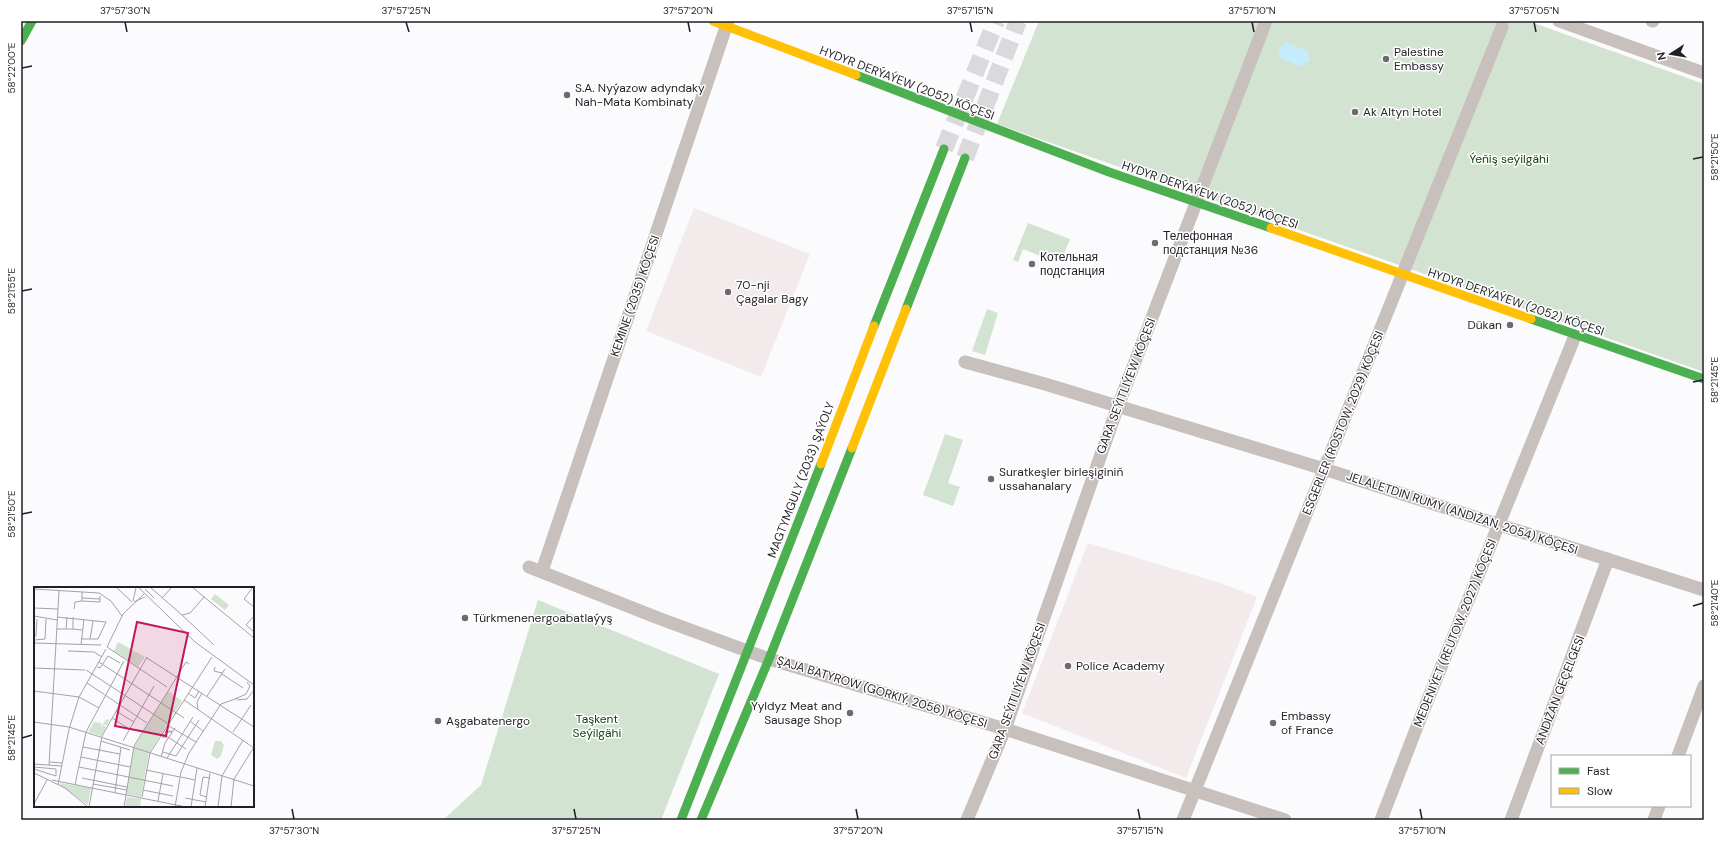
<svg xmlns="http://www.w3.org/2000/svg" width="1725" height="841" font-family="'DM Sans',sans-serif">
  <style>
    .commercial { fill: #f3eaeb }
    .green { fill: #d2e4d1 }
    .water { fill: #c4ecfa }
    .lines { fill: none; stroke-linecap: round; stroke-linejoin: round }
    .secondary-tunnel { stroke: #dad9dc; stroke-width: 18; stroke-dasharray: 18 9; stroke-linecap: butt }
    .street { stroke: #c7c0bd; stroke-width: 13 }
    .fast { stroke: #4caf50; stroke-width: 9 }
    .slow { stroke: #ffc107; stroke-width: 9 }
    .ticks { fill: none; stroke: #211e25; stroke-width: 1.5 }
    .poi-dot { fill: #6d6b70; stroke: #fff; stroke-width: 1.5 }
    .labels { text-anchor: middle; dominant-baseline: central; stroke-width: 3; stroke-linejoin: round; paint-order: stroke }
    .poi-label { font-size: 12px; fill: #211e25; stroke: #fff; text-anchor: start }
    .street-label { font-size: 12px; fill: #211e25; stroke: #fff }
    .park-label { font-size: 12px; fill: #0c3e0b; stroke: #fff }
    .inset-road { fill: none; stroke: #a4a2a6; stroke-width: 1 }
    .view { fill: #c2185b; fill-opacity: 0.15; stroke: #c2185b; stroke-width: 2 }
    .inset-edge { fill: none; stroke: #211e25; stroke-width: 2 }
    .neatline { fill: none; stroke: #211e25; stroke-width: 1.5 }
    .ticks-label { font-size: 10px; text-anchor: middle; fill: #211e25 }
  </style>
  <rect width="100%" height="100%" fill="#fbfafc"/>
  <!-- commercial -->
  <g class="commercial">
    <polygon points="694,208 810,254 761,377 646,331"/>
    <polygon points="1088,543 1220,583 1257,597 1186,778 1022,713"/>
  </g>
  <!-- green -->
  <g class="green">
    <polygon points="1039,21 1528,21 1704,84 1704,372 997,124"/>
    <polygon points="1028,223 1070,239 1061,262 1051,258 1050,260 1023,249 1018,262 1013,260"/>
    <polygon points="987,309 998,313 985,355 972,351"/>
    <polygon points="945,434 963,440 948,483 960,487 953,506 923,495"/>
    <polygon points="538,600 719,674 661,820 443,820 481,785"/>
  </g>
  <!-- water -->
  <polygon class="water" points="1285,42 1309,51 1307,55 1309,56 1309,62 1304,63 1303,67 1279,58 1281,55 1278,50 1279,48 1284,46"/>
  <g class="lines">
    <!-- secondary-tunnel -->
    <g class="secondary-tunnel">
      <polyline points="944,149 996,21"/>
      <polyline points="965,158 1018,21"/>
    </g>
    <!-- street -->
    <g class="street">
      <polyline points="1559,21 1704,73"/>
      <polyline points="1652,21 1653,21"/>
      <polyline points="965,362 1045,384 1324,469 1704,590"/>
      <polyline points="529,567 658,618 769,659 1005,729 1285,820"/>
      <polyline points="542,571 728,21"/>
      <polyline points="1678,756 1704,686"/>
      <polyline points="967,820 1005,729 1118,406 1266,21"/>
      <polyline points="1183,820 1502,27"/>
      <polyline points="1381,820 1416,729 1575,336"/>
      <polyline points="1511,820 1608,559"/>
      <polyline points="1654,820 1659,806"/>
    </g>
    <!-- fast -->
    <g class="fast">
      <polyline points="21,41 32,21"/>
      <polyline points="856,75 1109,172 1271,228"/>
      <polyline points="906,309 965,158"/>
      <polyline points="1531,319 1704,379"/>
      <polyline points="874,326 944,149"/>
      <polyline points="681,820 821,464"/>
      <polyline points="701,820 769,659 852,448"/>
    </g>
    <!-- slow -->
    <g class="slow">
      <polyline points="713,21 856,75"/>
      <polyline points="1271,228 1531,319"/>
      <polyline points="852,448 906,309"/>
      <polyline points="821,464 874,326"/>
    </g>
  </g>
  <!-- ticks -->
  <path class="ticks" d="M125 22 127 32M406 22 409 32M688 22 690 32M970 22 972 32M1252 22 1254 32M1534 22 1536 32M22 68 32 66M1693 159 1703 157M22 291 32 289M1693 382 1703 380M22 514 32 512M1693 606 1703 603M22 738 32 735M292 809 294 819M574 809 576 819M856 809 858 819M1138 809 1140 819M1420 809 1422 819"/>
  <!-- markers -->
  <g class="poi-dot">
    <circle cx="1386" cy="59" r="4"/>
    <circle cx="567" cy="95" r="4"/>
    <circle cx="1355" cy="112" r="4"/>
    <circle cx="1155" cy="243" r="4"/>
    <circle cx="1032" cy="264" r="4"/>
    <circle cx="728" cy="292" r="4"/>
    <circle cx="1510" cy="325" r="4"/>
    <circle cx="991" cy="479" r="4"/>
    <circle cx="465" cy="618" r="4"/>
    <circle cx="1068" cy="666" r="4"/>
    <circle cx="850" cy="713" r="4"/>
    <circle cx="438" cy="721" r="4"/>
    <circle cx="1273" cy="723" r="4"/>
  </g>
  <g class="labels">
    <!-- poi labels -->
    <g class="poi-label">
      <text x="1394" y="52">Palestine<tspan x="1394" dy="14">Embassy</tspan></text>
      <text x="575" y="88">S.A. Nyýazow adyndaky<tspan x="575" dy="14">Nah-Mata Kombinaty</tspan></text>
      <text x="1363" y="112">Ak Altyn Hotel</text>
      <text x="1163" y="236">Телефонная<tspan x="1163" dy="14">подстанция №36</tspan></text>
      <text x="1040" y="257">Котельная<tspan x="1040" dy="14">подстанция</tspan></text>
      <text x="736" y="285">70-nji<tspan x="736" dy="14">Çagalar Bagy</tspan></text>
      <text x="1502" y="325" text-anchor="end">Dükan</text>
      <text x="999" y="472">Suratkeşler birleşiginiň<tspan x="999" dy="14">ussahanalary</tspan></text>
      <text x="473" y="618">Türkmenenergoabatlaýyş</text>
      <text x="1076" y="666">Police Academy</text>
      <text x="842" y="706" text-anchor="end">Yyldyz Meat and<tspan x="842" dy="14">Sausage Shop</tspan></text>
      <text x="1281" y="716">Embassy<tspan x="1281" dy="14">of France</tspan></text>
      <text x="446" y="721">Aşgabatenergo</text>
    </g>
    <!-- street labels -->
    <g class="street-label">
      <text transform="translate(907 83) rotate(21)">HYDYR DERÝAÝEW (2052) KÖÇESI</text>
      <text transform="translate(1210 195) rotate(19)">HYDYR DERÝAÝEW (2052) KÖÇESI</text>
      <text transform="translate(635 296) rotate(-71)">KEMINE (2035) KÖÇESI</text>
      <text transform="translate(1516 302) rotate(19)">HYDYR DERÝAÝEW (2052) KÖÇESI</text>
      <text transform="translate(1126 386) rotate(-69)">GARA SEÝITLIÝEW KÖÇESI</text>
      <text transform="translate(1343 423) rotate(-68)">ESGERLER (ROSTOW, 2029) KÖÇESI</text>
      <text transform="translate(801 480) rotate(-69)">MAGTYMGULY (2033) ŞAÝOLY</text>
      <text transform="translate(1462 513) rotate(18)">JELALETDIN RUMY (ANDIŽAN, 2054) KÖÇESI</text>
      <text transform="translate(1455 633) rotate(-68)">MEDENIÝET (REUTOW, 2027) KÖÇESI</text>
      <text transform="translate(1560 690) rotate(-69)">ANDIŽAN GEÇELGESI</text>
      <text transform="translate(1017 691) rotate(-70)">GARA SEÝITLIÝEW KÖÇESI</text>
      <text transform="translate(882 692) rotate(17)">ŞAJA BATYROW (GORKIÝ, 2056) KÖÇESI</text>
    </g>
    <!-- park labels -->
    <g class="park-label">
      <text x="1509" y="159">Ýeňiş seýilgähi</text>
      <text x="597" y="719">Taşkent<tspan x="597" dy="14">Seýilgähi</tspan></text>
    </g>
  </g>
  <!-- overview -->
  <g transform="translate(34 587)">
    <rect width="220" height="220" fill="#fbfafc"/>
    <path d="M181 7 195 18 191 23 177 12ZM84 55 111 70 104 80 80 64ZM134 104 148 114 115 166 107 210 92 207 100 160ZM76 131 73 138H69L72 140 67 149 54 145 60 135 68 136 67 139 69 140 68 139 72 132 74 133ZM181 154H187L190 158 187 169 183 172 177 168ZM26 196 57 201 54 218 26 198ZM93 210 107 212 106 220H91Z" fill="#d2e4d1"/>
    <path class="inset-road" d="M82 0 98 15M104 0 161 55 220 98M116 0 148 28 156 26 170 10M158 0 220 51M219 0 210 12 220 20M0 2 65 6 77 14 88 29M111 2 120 11M110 7 89 27 73 60 133 100M48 11 66 12M128 11 138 0M48 14 66 15V9M99 14 102 1M100 15 111 10M0 21 24 22M40 22 41 15 48 14V5M148 28 180 58M0 29 23 33M220 29 212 38 220 45M23 30 72 35 64 52H56M39 30V42L48 43M23 42H39M32 42 33 30M0 49H2L3 32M47 52H56L59 34M0 53 11 52 12 32M0 56 67 58M47 58 50 32M34 64 60 65 68 70M113 71 220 140M65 75 150 131M63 80 66 81 74 69 86 76M181 80 180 84 188 86M0 81 51 83M52 83 133 136M188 87 209 101M53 96 113 136M0 104 45 110 65 121M154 106 161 111 165 104M173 109 191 82M201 112 212 107 216 99 213 95M150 113 220 161M203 113 213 112 220 103M164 122 163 115 168 106M82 124 100 135M78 131 95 142M156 134 169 144M0 135 35 140 220 199M133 138 162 155M138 145H131L138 144M199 145 217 118M128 150H134L152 162M67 154 96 163M89 154 120 99M49 160 86 167M129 165 142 169 165 133M47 170 96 180M127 170 131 156 141 141M133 171 159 130M16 175 28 176M0 177 28 179M15 178 25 4M0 180 22 182V189L0 182M45 180 139 199M112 183 146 190M0 186 31 201 54 220M147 190 161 193M48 191 93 200M18 193 152 220M59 197 93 203M24 198 35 142 45 110 72 62M41 198 52 145 90 74M109 203 139 209M81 205 87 160M108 210 116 166 178 70M173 210 166 208 169 190 176 191M151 211 172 215M124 214 129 187M0 217 13 193M55 220 68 149 113 70M90 220 100 159 152 75 155 77M141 220 147 185 155 166 187 117 204 111M157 220 163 181M171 220 176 186M184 220 188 189 209 153M197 220 200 192 220 160"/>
    <path class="view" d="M103 35 154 46 132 149 81 139Z"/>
    <rect width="220" height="220" class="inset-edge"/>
  </g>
  <!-- border -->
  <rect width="1725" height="841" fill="none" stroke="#ffffff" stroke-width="44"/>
  <!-- legend -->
  <rect x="1551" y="755" width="140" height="52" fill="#ffffff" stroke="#a6a5a8"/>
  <rect x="1559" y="768" width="20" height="6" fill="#4caf50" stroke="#a6a5a8"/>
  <text x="1587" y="775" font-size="12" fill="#211e25">Fast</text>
  <rect x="1559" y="788" width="20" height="6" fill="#ffc107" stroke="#a6a5a8"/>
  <text x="1587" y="795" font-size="12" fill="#211e25">Slow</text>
  <!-- north arrow -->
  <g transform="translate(1671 54) rotate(258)" stroke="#ffffff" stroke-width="3" paint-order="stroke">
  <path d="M0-3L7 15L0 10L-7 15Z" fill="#211e25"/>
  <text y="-6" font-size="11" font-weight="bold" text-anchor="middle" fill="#211e25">N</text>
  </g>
  <rect x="22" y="22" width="1681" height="797" class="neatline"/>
  <g class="ticks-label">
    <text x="125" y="14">37°57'30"N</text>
    <text x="406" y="14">37°57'25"N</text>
    <text x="688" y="14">37°57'20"N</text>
    <text x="970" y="14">37°57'15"N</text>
    <text x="1252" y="14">37°57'10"N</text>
    <text x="1534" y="14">37°57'05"N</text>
    <text transform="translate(11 68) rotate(-90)" y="4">58°22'00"E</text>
    <text transform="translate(1714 157) rotate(-90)" y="4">58°21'50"E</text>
    <text transform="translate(11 291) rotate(-90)" y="4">58°21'55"E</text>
    <text transform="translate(1714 380) rotate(-90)" y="4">58°21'45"E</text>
    <text transform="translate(11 514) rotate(-90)" y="4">58°21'50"E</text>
    <text transform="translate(1714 603) rotate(-90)" y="4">58°21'40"E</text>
    <text transform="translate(11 738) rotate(-90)" y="4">58°21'45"E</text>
    <text x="294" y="834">37°57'30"N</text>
    <text x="576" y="834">37°57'25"N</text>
    <text x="858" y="834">37°57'20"N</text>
    <text x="1140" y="834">37°57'15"N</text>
    <text x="1422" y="834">37°57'10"N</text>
  </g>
</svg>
